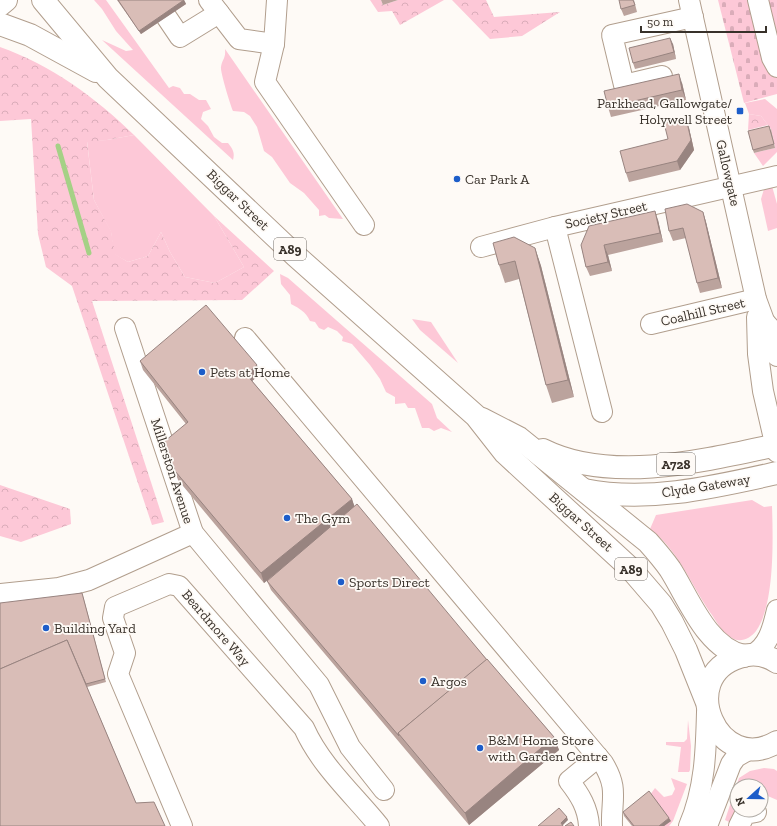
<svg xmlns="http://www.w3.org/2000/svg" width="777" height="826" font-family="'Zilla Slab',serif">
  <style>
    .grass { fill: #fdc8d7 }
    .forest { fill: url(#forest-crowns) }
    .cemetery { fill: url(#cemetery-stones) }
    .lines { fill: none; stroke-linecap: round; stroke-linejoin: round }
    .stream { stroke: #a5d186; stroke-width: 5 }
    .minor-casing { stroke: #b19e8d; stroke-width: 22 }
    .major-casing { stroke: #b19e8d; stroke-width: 24 }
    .minor { stroke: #fff; stroke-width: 20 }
    .major { stroke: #fff; stroke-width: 22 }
    .wall { fill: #bba39d }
    .shaded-wall { fill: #988480 }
    .building { fill: #d9bdb7; stroke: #988480 }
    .poi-dot { fill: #1d5dc9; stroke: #fefaf6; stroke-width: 1.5 }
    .labels { text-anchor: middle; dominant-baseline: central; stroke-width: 3.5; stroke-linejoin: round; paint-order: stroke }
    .shield { fill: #fefaf6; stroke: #736d67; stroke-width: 1 }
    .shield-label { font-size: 13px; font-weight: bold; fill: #38312a }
    .poi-label { font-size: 14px; fill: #38312a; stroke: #fefaf6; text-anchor: start }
    .street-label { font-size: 14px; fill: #38312a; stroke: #fefaf6 }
  </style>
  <defs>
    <pattern id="forest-crowns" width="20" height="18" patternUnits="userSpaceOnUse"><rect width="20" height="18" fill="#fdc8d7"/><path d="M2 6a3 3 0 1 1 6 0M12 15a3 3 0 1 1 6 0" fill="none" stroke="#daacb9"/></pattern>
    <pattern id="cemetery-stones" width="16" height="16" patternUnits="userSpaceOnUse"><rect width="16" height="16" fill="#fdc8d7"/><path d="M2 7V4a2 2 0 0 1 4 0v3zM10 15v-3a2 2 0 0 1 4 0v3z" fill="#daacb9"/></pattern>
  </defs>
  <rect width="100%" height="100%" fill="#fefaf6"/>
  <!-- grass -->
  <g class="grass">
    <path d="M94 0H106L169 88 173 86 180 88 184 94H190L199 100H206L211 109 203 112 201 119 208 126 214 137 222 143H228C233 149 235 153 233 160L102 40 126 51 133 50 116 31 102 9Z"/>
    <path d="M225 49 343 219 329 218 325 215 319 216V210L304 193 290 183 272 157 264 151 257 127 250 116 244 112 233 111C230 104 220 71 221 67 222 59 226 59 225 49Z"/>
    <polygon points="765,99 777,109 777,152 763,166 754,153 775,148 771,129 761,116 749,114 745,103"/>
    <polygon points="134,135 214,216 244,267 215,283 185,277 170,252 161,232 148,256 128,262 114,254 111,232 94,200 87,141 107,140"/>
    <polygon points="772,186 777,204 777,228 768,231 761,199 764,189"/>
    <path d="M280 274 288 278 432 404 437 418 452 432 441 428 434 431 429 428H422L415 408H408L405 403 395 404V397L386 392 380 379 370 365 352 344 342 341 343 337 337 331 328 327 324 330 319 328 315 322 310 321C305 311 300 309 291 304L290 295 281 284Z"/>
    <polygon points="412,319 431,322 458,363 420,330"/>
    <path d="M752 500 764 507 772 506C773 539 775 605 756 631 750 639 740 643 732 638 723 633 717 623 712 615 692 587 678 549 650 529L656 515Z"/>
    <polygon points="688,720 691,746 690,770 689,772 678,772 681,747 666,745 666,742 684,742 687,739"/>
    <polygon points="764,768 774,769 777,771 777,800 761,793 761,786 737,786 737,810 733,824 725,820 739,778 750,771"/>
    <polygon points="671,778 687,784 673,821 669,826 664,826 650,795 655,788 664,797 672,795 675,789"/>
  </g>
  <!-- forest -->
  <g class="forest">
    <polygon points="370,0 381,0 383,5 398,0 444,0 400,25 392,11 378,12"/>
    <polygon points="452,0 486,0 494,17 560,12 522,36 490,39"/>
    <path d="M0 47C51 65 95 97 134 135L107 140 87 142 94 200 111 231 115 254 128 262 148 256 161 232 170 252 185 277 215 283 244 267 214 216 274 271 242 300 92 301 164 522 152 525 72 286 46 267 38 234 31 119 0 121Z"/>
    <polygon points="749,114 761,116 768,125 748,130"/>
    <polygon points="0,485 70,509 71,524 21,542 0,536"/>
  </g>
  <!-- cemetery -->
  <polygon class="cemetery" points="718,0 777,0 777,94 744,103"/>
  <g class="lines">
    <!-- stream -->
    <polyline class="stream" points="58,146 89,253"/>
    <defs>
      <g id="minor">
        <polyline points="155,0 180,37 219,13"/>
        <polyline points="209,0 239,39 274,44"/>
        <polyline points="277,0 274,44 265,82 364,225"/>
        <polyline points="689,0 756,299 777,356"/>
        <polyline points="758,0 772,58 777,67"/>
        <polyline points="662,76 624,85 612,35 693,17"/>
        <polyline points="555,227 602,412"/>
        <polyline points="481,247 555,227 777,176"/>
        <polyline points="757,317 758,354 763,391 777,452"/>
        <polyline points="651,324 756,299"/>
        <path d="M245 338 603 763C619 789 611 799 612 826"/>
        <polyline points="193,533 319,685 350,747 384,790"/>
        <polyline points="0,594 59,588 89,580 193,533 125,328"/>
        <path d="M752 655C769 646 773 627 777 610"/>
        <path d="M182 826 118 674 125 653 113 618 115 607 169 584 179 586 304 728C321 766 353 794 379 826"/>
        <path d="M589 826C588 808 580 795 569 781L598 757"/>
        <path d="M689 826C705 789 706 751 707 712"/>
        <polyline points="707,826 731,764 736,757 750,749"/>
        <polyline points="739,826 745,814 756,812"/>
      </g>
      <g id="major">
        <polyline points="43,0 108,78 296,256 476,416 505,453 630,568 661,604 672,622 686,650 706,700"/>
        <polyline points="0,5 6,0"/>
        <polyline points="0,24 30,35 96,71"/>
        <polyline points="765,324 777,337"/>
        <path d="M482 419 519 438 648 542C656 551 663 559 670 569 688 597 707 649 744 656"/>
        <path d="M543 450C611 484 707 460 777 445"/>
        <path d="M584 490C648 503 714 487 777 473"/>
        <path d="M777 662C765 654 751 653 739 657 675 677 718 777 777 742"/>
      </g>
    </defs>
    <!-- minor casing -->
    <use href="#minor" class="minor-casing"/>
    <!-- major casing -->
    <use href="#major" class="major-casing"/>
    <!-- minor -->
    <use href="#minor" class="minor"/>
    <!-- major -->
    <use href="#major" class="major"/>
  </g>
  <!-- wall -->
  <g class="wall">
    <polygon points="117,0 184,0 186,4 141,34"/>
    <polygon points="381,0 398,0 383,5"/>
    <polygon points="634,0 637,12 624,16 621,9"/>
    <polygon points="673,44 676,59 635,69 633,63"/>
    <polygon points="682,83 686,100 611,117 608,107"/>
    <polygon points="689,128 694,150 680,170 629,182 626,173"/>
    <polygon points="771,129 775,148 754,153 753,150"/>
    <polygon points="703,212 706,222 722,288 700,293 697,283 686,238 673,241 669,231"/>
    <polygon points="658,220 663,242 608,255 612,271 590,276 586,267 581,245"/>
    <polygon points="535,248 541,266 574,397 552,403 546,385 519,279 505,283 499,265"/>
    <polygon points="140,361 260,374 252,381 352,499 354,506 554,737 559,750 469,825 271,590 267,581 286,565 264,583 178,480 175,471 186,424 143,370"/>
    <polygon points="83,596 106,682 87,687 136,803 0,826"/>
    <polygon points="623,812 671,821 664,826 632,826 624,816"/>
  </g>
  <!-- shaded-wall -->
  <g class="shaded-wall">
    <polygon points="184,0 186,4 141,34 139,31"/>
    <polygon points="670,38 673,44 676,59"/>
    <polygon points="679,74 682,83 686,100 682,90"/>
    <polygon points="686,118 689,128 694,150 680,170 677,161"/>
    <polygon points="655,211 658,220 663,242 660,233"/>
    <polygon points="703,212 706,222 722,288 718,278"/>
    <polygon points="604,245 608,255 612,271 608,262"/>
    <polygon points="535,248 541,266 574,397 568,380"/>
    <polygon points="257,365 260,374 250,383 246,374"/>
    <polygon points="352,499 355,508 264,583 261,573"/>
    <polygon points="554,737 559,750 469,825 465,813"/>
    <polygon points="567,817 568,820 562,826 561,823"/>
    <polygon points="669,818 671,821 664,826 659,826"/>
  </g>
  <!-- building -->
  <g class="building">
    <polygon points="118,0 184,0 139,31"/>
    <polygon points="619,0 633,0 635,5 621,9"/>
    <polygon points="670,38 674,52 633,63 629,48"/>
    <polygon points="679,74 682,90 608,107 604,91"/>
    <polygon points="686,118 691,140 677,161 626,173 620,151 668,139 664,123"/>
    <polygon points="769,126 774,144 753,150 748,131"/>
    <polygon points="687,204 703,212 718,278 697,283 683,228 669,231 665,209"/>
    <polygon points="655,211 660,233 604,245 608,262 586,267 581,245 589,226"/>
    <polygon points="514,237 535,248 568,380 546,385 515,261 499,265 493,243"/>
    <polygon points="206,305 257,365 246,374 352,499 261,573 175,471 165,441 188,422 140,361"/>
    <polygon points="357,504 487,660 398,733 399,736 267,581"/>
    <polygon points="82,593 105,679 86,684 67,640 0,669 0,603"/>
    <polygon points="67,640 136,803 154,802 165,826 0,826 0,669"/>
    <polygon points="487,659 554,737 465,813 398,733"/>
    <polygon points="649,791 669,818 659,826 634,826 623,812"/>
    <polygon points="559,808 567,817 561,823 563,826 538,826"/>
    <polygon points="571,822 574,826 565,826"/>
  </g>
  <!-- markers -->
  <g class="poi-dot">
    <rect x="736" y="107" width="8" height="8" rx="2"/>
    <circle cx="457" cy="179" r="4"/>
    <circle cx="202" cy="372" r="4"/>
    <circle cx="287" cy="518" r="4"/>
    <circle cx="341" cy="582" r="4"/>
    <circle cx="46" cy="628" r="4"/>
    <circle cx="423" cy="681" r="4"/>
    <circle cx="480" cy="748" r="4"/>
  </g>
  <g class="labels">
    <!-- shield labels -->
    <g class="shield">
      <rect x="274" y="238" width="32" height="22" rx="3"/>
      <rect x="657" y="453" width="38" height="22" rx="3"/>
      <rect x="615" y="558" width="32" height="22" rx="3"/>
    </g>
    <g class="shield-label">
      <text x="290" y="249">A89</text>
      <text x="676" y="464">A728</text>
      <text x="631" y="569">A89</text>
    </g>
    <!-- poi labels -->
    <g class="poi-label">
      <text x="732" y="103" text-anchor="end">Parkhead, Gallowgate/<tspan x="732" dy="16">Holywell Street</tspan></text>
      <text x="465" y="179">Car Park A</text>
      <text x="210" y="372">Pets at Home</text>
      <text x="295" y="518">The Gym</text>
      <text x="349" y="582">Sports Direct</text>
      <text x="54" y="628">Building Yard</text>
      <text x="431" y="681">Argos</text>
      <text x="488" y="740">B&amp;M Home Store<tspan x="488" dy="16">with Garden Centre</tspan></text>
    </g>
    <!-- street labels -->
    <g class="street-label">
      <text transform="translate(728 173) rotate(77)">Gallowgate</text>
      <text transform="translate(238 200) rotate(44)">Biggar Street</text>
      <text transform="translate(606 215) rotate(-13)">Society Street</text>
      <text transform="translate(703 312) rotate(-13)">Coalhill Street</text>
      <text transform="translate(172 471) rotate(72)">Millerston Avenue</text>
      <text transform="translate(706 486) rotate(-9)">Clyde Gateway</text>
      <text transform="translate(581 522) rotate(42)">Biggar Street</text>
      <text transform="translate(216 628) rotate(49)">Beardmore Way</text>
    </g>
  </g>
  <!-- north arrow -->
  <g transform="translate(749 798) rotate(249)"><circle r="19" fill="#fefaf6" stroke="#afaaa4"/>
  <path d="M0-3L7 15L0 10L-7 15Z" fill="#1d5dc9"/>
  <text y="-6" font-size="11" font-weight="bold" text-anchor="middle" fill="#38312a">N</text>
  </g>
  <!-- scale -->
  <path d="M641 26v6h125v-6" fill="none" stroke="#38312a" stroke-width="2"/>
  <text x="647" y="26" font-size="12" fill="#38312a" stroke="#fefaf6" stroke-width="3" paint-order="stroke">50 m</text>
</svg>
